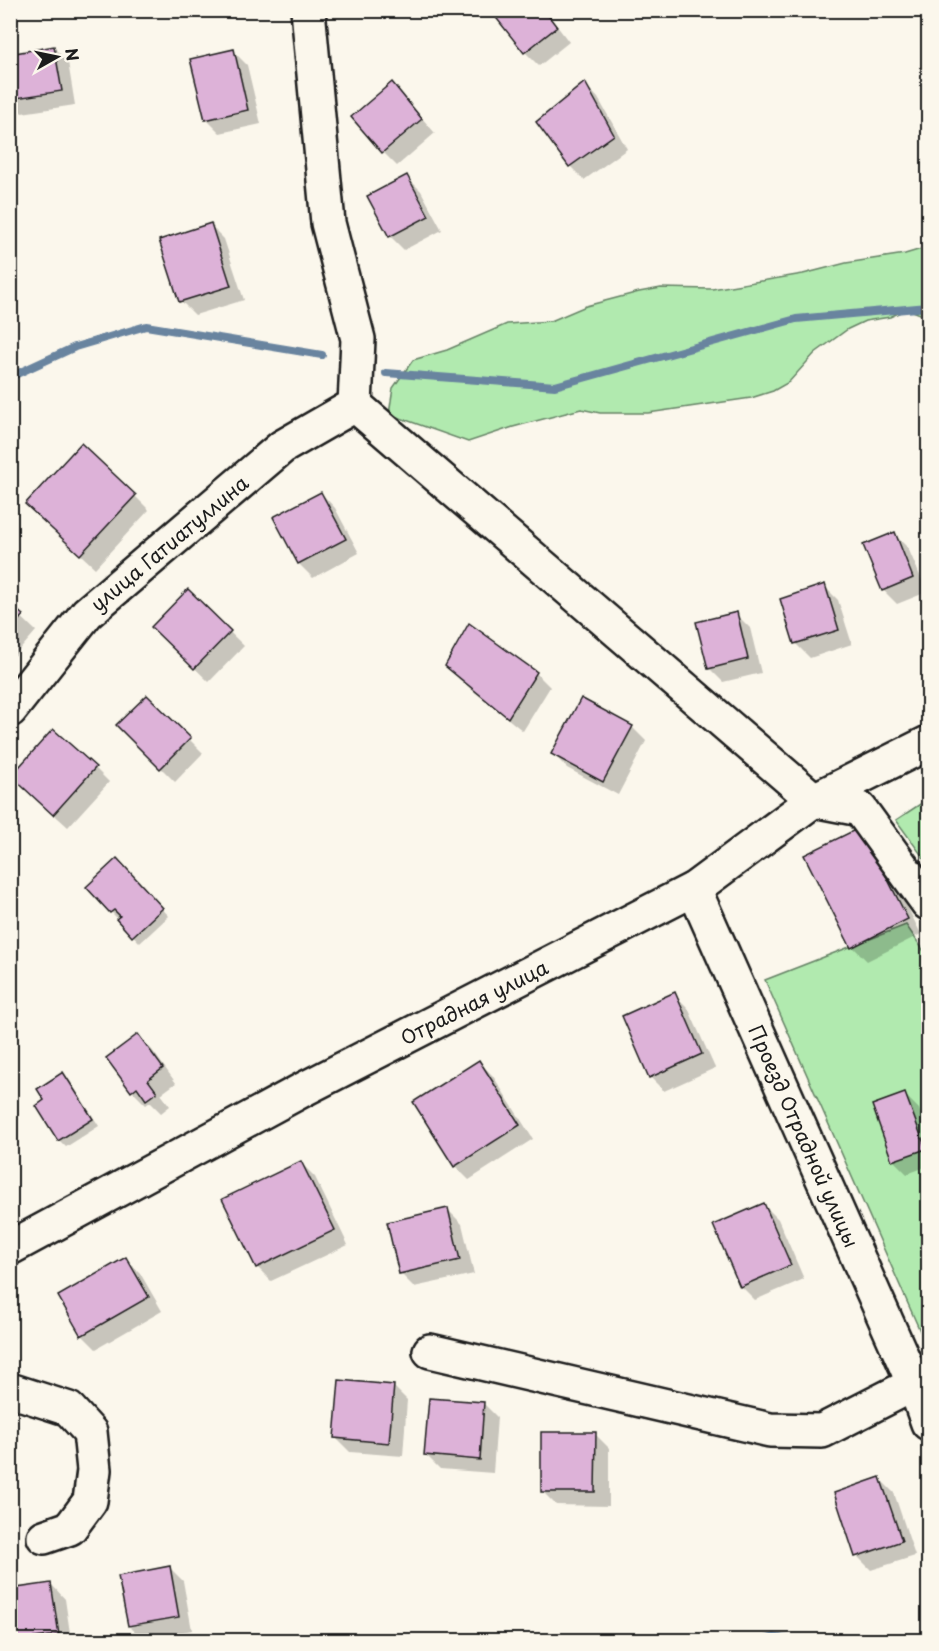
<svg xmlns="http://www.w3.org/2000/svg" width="939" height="1651" font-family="'Playpen Sans',sans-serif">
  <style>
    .green { fill: #b1eaaf; stroke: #668366; stroke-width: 1.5 }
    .water { fill: #9ccaf7; stroke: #69849f; stroke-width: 1.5 }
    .shadow { fill: #0003 }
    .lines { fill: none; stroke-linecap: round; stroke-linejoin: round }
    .stream { stroke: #69849f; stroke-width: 8 }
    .building { fill: #ddb2d8; stroke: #1c1c1c; stroke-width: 1.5 }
    .minor-casing { stroke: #1c1c1c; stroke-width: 38 }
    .minor { stroke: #fbf7ec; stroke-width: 33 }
    .labels { text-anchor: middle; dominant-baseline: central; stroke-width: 5; stroke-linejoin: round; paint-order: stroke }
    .street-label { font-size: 20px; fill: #1c1c1c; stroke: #fbf7ec }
  </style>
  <rect width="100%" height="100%" fill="#fbf7ec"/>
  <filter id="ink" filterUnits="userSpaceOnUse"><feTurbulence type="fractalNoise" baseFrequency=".0167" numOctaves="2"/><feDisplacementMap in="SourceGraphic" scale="12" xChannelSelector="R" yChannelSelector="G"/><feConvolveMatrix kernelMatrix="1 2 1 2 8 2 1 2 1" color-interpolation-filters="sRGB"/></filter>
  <g filter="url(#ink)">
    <!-- green -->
    <g class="green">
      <polygon points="928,247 928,317 907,309 890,317 865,321 848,329 815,353 789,382 773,391 751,398 648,413 600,413 581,409 513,427 468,442 389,414 393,388 413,360 447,350 507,324 551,321 586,306 639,292 661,288 712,289 803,274 846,263 905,254"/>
      <polygon points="928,799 928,864 896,820"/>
      <polygon points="906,925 928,957 928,1349 765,980"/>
    </g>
    <!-- water -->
    <polygon class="water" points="774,1634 807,1640 752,1640"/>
    <!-- shadow -->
    <g class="shadow">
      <polygon points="492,10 545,10 569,42 539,66 525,52"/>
      <polygon points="54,48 68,62 75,105 22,113 10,101 10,55"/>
      <polygon points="233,51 247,65 261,124 220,133 206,119"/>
      <polygon points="392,84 435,133 397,166 383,152"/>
      <polygon points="585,84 598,98 627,149 584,180 570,166"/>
      <polygon points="407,177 421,191 442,230 404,250 390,236"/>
      <polygon points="210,225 224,239 244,300 195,315 181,301"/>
      <polygon points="321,493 335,508 359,553 313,578 299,564 275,518"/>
      <polygon points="135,496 149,510 95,568 41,518"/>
      <polygon points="894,534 908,548 927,592 897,604 883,590"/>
      <polygon points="824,586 838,600 852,644 810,658 796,644 782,600"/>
      <polygon points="188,591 244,646 209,682 167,641"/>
      <polygon points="10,606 36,631 10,661"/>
      <polygon points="736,614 750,628 761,673 723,682 709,668"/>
      <polygon points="446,666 536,673 550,687 523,731 460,680"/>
      <polygon points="147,697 203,753 175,782 118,725"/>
      <polygon points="632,727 646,741 618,795 567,768 553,754"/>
      <polygon points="95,768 109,782 68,827 27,790"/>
      <polygon points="875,843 921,934 867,961 853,947"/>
      <polygon points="123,867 169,916 140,943 88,887"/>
      <polygon points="674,994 688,1008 715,1068 664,1091 650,1077"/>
      <polygon points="138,1036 152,1050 176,1083 161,1094 170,1106 161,1113 150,1102 146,1105 132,1091"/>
      <polygon points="479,1062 493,1076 533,1139 469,1180 455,1166"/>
      <polygon points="63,1074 70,1081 99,1126 66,1147 60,1141 38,1106 46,1101"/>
      <polygon points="905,1095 919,1109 928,1135 928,1166 907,1174 893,1160"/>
      <polygon points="301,1163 315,1177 348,1245 271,1281 257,1267"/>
      <polygon points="764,1205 778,1219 804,1279 755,1300 741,1286"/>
      <polygon points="448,1210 462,1224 474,1274 414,1287 400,1273"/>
      <polygon points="126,1259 140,1273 162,1311 96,1349 82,1335"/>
      <polygon points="393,1386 407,1400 403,1456 350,1452 336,1438"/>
      <polygon points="483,1403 497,1417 493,1473 440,1469 426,1455"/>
      <polygon points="595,1434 609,1448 609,1506 556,1505 542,1491"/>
      <polygon points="880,1479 894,1493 915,1556 871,1570 857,1556"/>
      <polygon points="169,1567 183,1581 192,1630 144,1640 129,1626"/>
      <polygon points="51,1584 65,1599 71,1640 18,1640 11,1591"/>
    </g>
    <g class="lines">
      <!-- stream -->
      <g class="stream">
        <polyline points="386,373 555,386 796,319 928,307"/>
        <polyline points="10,377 75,347 146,326 322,355"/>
      </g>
    </g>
    <!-- building -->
    <g class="building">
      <polygon points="490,10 544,10 557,27 524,53"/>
      <polygon points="54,46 62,91 10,99 10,54"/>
      <polygon points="234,49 248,110 205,120 190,59"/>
      <polygon points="392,82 422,119 382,153 351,117"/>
      <polygon points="585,82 614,135 569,167 536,122"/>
      <polygon points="407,175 429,216 389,237 367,196"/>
      <polygon points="211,223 231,286 179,302 159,240"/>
      <polygon points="81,443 136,495 80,555 25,504"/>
      <polygon points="321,492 346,539 298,564 273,517"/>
      <polygon points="895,532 913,578 882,591 863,545"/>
      <polygon points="825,584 839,630 794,644 780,599"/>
      <polygon points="188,589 231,631 194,669 151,627"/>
      <polygon points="10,604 23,615 10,631"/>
      <polygon points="737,612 748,659 708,669 696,622"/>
      <polygon points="469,623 537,672 508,718 445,666"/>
      <polygon points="147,695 191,738 160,769 116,725"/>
      <polygon points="581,698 633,726 603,782 551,754"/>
      <polygon points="53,729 96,767 53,815 11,776"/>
      <polygon points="861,827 908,919 851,948 804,855"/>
      <polygon points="117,858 163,908 132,937 116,919 120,916 114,910 110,913 86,887"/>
      <polygon points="675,992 702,1054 649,1078 622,1016"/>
      <polygon points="138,1034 163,1068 148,1080 157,1092 146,1100 137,1087 131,1092 106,1058"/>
      <polygon points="479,1060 520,1125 454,1167 413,1102"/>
      <polygon points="63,1072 93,1119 58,1141 36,1106 44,1100 37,1089"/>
      <polygon points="905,1093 926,1149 892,1161 872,1105"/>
      <polygon points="301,1161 335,1230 256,1268 222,1199"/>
      <polygon points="764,1203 791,1265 740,1287 713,1225"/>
      <polygon points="448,1208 460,1260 399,1274 387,1222"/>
      <polygon points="126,1257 149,1297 81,1336 58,1296"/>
      <polygon points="339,1380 394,1385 389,1443 334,1438"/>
      <polygon points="429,1398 484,1402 480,1460 424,1455"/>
      <polygon points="541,1432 596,1432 595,1492 541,1492"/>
      <polygon points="880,1477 902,1541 855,1557 834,1493"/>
      <polygon points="170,1566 179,1617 128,1626 118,1576"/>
      <polygon points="51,1583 59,1635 17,1640 10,1589"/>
    </g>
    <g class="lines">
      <defs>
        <g id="minor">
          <polyline points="308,10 328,223 358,339 355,405 814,800 860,809 928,903"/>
          <polyline points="10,710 87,613 282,447 355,405"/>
          <polyline points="694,889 914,1384 928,1423"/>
          <polyline points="10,1248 306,1088 694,889 814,800 928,743"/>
          <polyline points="430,1351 770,1430 822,1431 914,1384"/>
          <polyline points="10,1390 69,1409 90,1432 94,1470 90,1501 70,1528 44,1537"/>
        </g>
      </defs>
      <!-- minor casing -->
      <use href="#minor" class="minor-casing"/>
      <!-- minor -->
      <use href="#minor" class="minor"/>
    </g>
  </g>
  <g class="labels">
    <!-- street labels -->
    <g class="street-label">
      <text transform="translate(169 543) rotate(-40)">улица Гатиатуллина</text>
      <text transform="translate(474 1002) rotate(-27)">Отрадная улица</text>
      <text transform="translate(804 1136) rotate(66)">Проезд Отрадной улицы</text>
    </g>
  </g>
  <!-- margin -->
  <rect width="939" height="1651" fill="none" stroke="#fbf7ec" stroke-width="36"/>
  <rect x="18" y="18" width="903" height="1615" fill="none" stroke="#1c1c1c" stroke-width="2" filter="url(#ink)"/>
  <!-- north arrow -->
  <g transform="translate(57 57) rotate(81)" stroke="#fbf7ec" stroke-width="4.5" paint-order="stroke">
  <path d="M0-4.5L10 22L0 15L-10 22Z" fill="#1c1c1c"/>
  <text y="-9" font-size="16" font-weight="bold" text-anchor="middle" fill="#1c1c1c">N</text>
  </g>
</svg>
